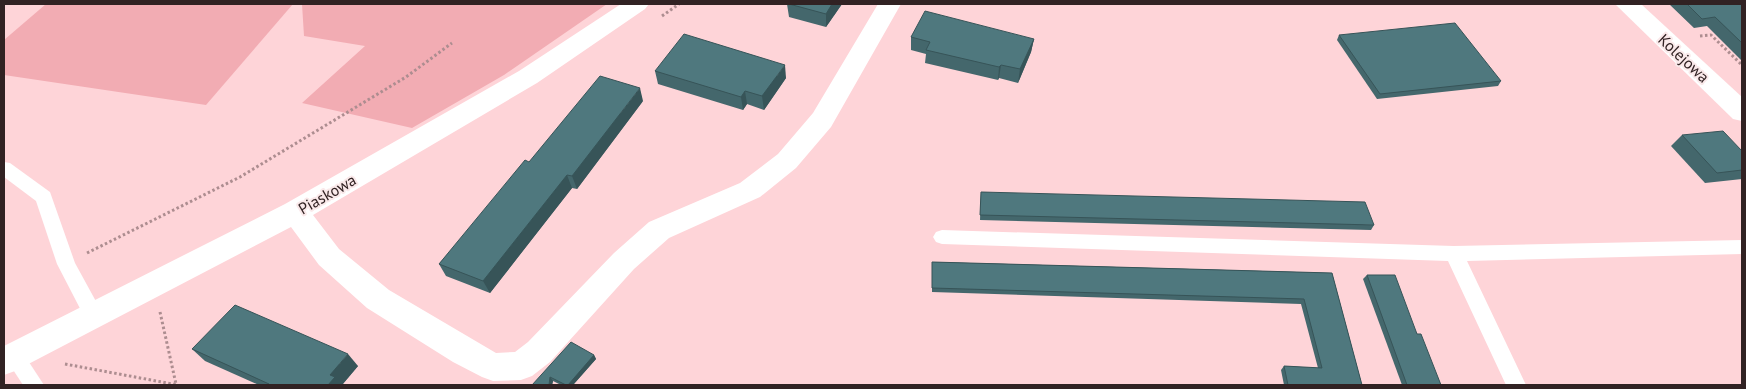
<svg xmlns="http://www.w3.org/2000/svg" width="1746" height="389" font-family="'PT Sans',sans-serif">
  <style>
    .green { fill: #f2acb3 }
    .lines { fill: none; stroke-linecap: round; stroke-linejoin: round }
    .path { stroke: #ad8d90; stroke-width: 3; stroke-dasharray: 2.5 2.5; stroke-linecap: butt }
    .service { fill: #fff; fill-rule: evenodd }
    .minor { fill: #fff; fill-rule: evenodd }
    .tertiary { fill: #fff; fill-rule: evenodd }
    .wall { fill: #44676c }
    .shaded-wall { fill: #375458 }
    .building { fill: #4f787e; stroke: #375458 }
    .labels { text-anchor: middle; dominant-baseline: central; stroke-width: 4; stroke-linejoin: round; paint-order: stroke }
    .street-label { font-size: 16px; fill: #312223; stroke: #fae9ea }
  </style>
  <rect width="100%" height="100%" fill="#fed4d8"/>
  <!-- green -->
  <g class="green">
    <polygon points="46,4 293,4 206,105 4,75 4,40"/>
    <polygon points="302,4 607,4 504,75 412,128 302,103 365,46 304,36"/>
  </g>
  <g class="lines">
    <!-- path -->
    <g class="path">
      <polyline points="662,16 679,4"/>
      <polyline points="1700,36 1711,35 1742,65"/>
      <polyline points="87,253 240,177 406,77 452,43"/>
      <polyline points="160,312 176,384"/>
      <polyline points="65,364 178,385"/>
    </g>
    <!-- service -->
    <g class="service">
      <polygon points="4,162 10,163 50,192 75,263 104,316 101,322 94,324 87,322 57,264 36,201 4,177"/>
      <polygon points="942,230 1454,246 1742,240 1742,254 1467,261 1526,385 1506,385 1448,261 942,244 936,242 933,237 936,232"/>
      <polygon points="14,347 21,350 44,385 23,385 4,356 7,350"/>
    </g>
    <!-- minor -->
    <polygon class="minor" points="621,4 649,4 645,9 537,83 313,215 339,249 389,290 496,353 515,352 528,342 614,253 649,222 740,183 778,154 813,113 878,4 901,4 831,127 796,168 760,197 669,238 634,269 550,362 532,376 521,380 493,381 482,377 453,362 367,308 319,265 291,227 15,371 4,375 4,346 285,204 519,71"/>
    <!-- tertiary -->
    <polygon class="tertiary" points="1615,4 1641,4 1742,97 1742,121 1733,119"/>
  </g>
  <!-- wall -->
  <g class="wall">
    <polygon points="787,4 842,4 826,27 789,17"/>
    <polygon points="1669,4 1742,4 1742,61 1707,26 1694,28"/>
    <polygon points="1339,35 1501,81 1498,86 1377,99 1337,40"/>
    <polygon points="911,37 1034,39 1031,52 1018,83 999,78 998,80 925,63 926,54 911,50"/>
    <polygon points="655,71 786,78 764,110 747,104 743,110 658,84"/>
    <polygon points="643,101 577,189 572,188 490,293 446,276 439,264 529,162"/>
    <polygon points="1682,135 1742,151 1742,179 1705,183 1671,146"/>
    <polygon points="981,192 1374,225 1371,230 980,220"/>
    <polygon points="932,262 1332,273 1362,385 1284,385 1281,370 1284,366 1318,368 1301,304 932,292"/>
    <polygon points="1367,275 1417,334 1441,385 1402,385 1363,279"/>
    <polygon points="192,349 358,366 342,385 259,385 205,361"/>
    <polygon points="594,355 596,359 573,385 561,385 553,381 552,385 532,385"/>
  </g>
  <!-- shaded-wall -->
  <g class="shaded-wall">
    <polygon points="832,4 842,4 826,27 826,14"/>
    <polygon points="1034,39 1031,52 1018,83 1020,69"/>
    <polygon points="785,65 786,78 764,110 762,96"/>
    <polygon points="1001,65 999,78 998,80 999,67"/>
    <polygon points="640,88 643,101 577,189 572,176"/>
    <polygon points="745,91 747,104 743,110 741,97"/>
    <polygon points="567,175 572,188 490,293 483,281"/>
    <polygon points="348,354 358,366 342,385 328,385 330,375"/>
    <polygon points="594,355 596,359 573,385 568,385"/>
    <polygon points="550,377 553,381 552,385 549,385"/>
  </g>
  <!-- building -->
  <g class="building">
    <polygon points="789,4 832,4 826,14"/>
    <polygon points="1687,4 1742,4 1742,43 1715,17 1702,19"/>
    <polygon points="925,11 1034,39 1020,69 1001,65 999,67 926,50 930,42 911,37"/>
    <polygon points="1455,23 1501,81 1380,94 1339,35"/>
    <polygon points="684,34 785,65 762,96 745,91 741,97 655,71"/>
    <polygon points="600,76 640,88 572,176 567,175 483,281 439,264 525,160 529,162"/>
    <polygon points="1723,131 1742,151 1742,170 1717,173 1682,135"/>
    <polygon points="981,192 1365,202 1374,225 980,215"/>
    <polygon points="932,262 1332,273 1362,385 1288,385 1284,366 1322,368 1304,299 932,288"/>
    <polygon points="1367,275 1395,275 1417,334 1421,334 1441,385 1407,385"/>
    <polygon points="235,305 348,354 330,375 335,377 328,385 267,385 269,384 192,349"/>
    <polygon points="571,342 594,355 568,385 566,385 550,377 549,385 532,385"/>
  </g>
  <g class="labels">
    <!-- street labels -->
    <g class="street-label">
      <text transform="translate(1684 58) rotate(43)">Kolejowa</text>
      <text transform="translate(327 194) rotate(-30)">Piaskowa</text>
    </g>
  </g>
  <!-- border -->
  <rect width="1746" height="389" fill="none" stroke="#312223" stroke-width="10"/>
</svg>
